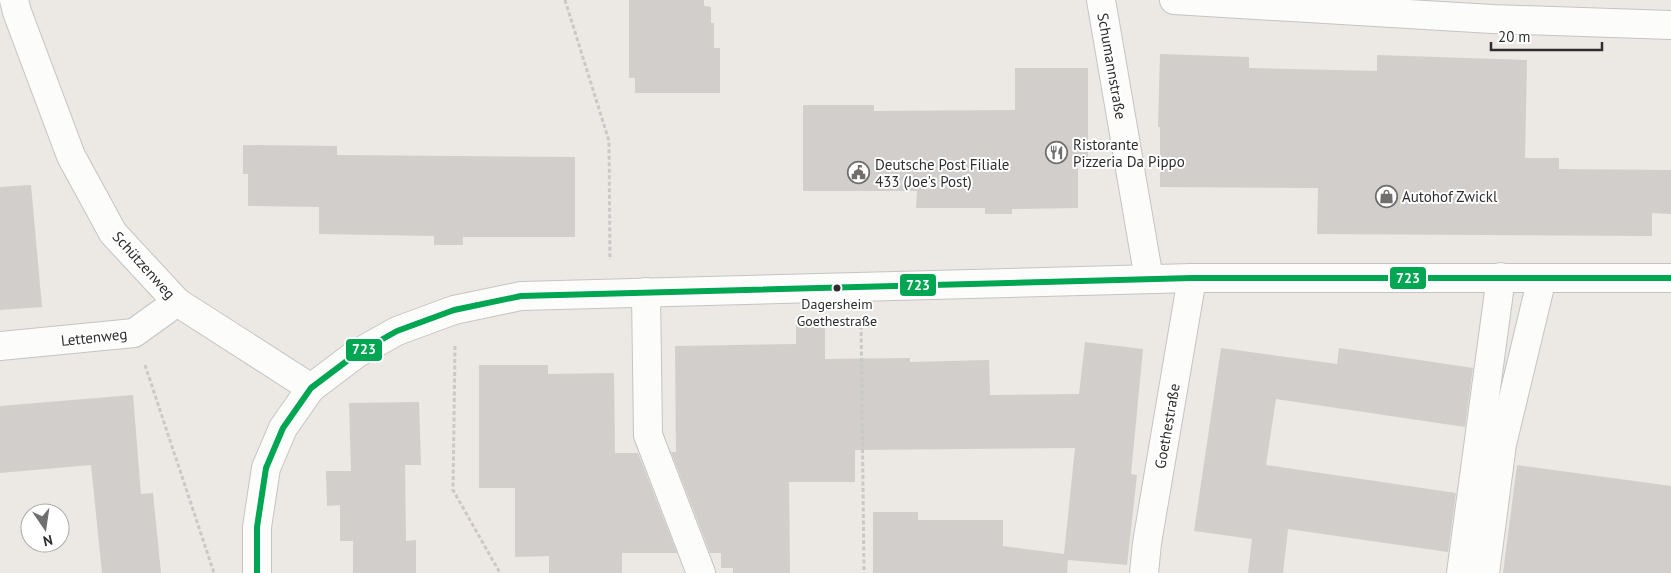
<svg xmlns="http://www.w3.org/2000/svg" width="1671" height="573" font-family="'PT Sans',sans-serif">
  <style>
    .building { fill: #d1cecb }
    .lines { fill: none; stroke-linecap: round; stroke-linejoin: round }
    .minor-casing { stroke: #c5c4c5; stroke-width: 30 }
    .path { stroke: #c9c9c8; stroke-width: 3; stroke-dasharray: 4 2.5; stroke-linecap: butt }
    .minor { stroke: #fcfcfb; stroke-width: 28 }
    .bus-1-casing { stroke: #fff; stroke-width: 10 }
    .bus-1 { stroke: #00a651; stroke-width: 6 }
    .bus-dot { fill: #2e2e2e; stroke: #fff; stroke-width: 2 }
    .labels { text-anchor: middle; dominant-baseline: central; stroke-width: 4; stroke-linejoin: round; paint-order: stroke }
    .bus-label { font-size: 14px; fill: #2e2e2e; stroke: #fff }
    .street-label { font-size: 15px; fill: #2e2e2e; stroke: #fff }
    .poi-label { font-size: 15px; fill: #2e2e2e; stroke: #fff; text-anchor: start }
    .line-badge { stroke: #fff; stroke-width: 2 }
    .badge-label { font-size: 14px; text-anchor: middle; font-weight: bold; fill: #fff }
  </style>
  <rect width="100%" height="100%" fill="#ece8e4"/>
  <!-- building -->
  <g class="building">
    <polygon points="629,0 704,0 704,6 711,7 711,23 714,23 714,48 720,48 720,93 635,93 635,78 629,78"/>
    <polygon points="1160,54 1249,57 1249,68 1377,71 1377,55 1527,60 1525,158 1559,158 1559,169 1671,170 1671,214 1652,213 1652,236 1317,234 1318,188 1160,187 1160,127 1158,127"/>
    <polygon points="1015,68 1088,68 1088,161 1078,161 1078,208 1012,209 1012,214 985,214 985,208 916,208 917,191 803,191 803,105 874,105 874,111 1015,110"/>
    <polygon points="243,145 337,146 337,155 575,157 575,237 463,237 463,245 434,245 434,236 319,234 319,207 248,206 248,174 243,174"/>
    <polygon points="31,185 42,307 0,310 0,187"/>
    <polygon points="796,325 825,325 825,359 910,358 910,362 989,360 990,395 1079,394 1085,342 1143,349 1131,474 1137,475 1127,565 1068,560 1067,573 873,573 873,512 918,512 918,520 1003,520 1003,546 1064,554 1075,448 855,450 855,482 789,482 790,573 733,573 733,568 721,568 721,553 710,553 671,452 676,452 675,346 796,344"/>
    <polygon points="1221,348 1337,364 1339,348 1473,368 1465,427 1276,399 1266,465 1456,493 1448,552 1288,529 1283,573 1248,573 1252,539 1194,531"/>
    <polygon points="479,365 548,365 548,374 614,373 615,453 638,453 677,553 622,553 622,573 549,573 549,556 515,557 515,488 479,488"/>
    <polygon points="133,395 141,494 153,493 161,573 102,573 91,465 0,473 0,406"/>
    <polygon points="419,402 421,465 405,465 406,541 416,540 416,573 353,573 353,541 340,541 340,505 327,506 326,471 351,471 349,403"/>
    <polygon points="1517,465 1671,486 1671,573 1503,573"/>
  </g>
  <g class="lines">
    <defs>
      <g id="minor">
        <polyline points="14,0 17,12 71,156 113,233 177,302 311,388"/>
        <polyline points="1101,0 1149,279"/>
        <polyline points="1174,0 1492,19 1671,25"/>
        <polyline points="646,292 648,435 701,573"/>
        <polyline points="0,346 134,333 177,302"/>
        <polyline points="257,573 257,527 266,468 283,428 311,388 356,354 397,331 454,310 521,296 1192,278 1671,278"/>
        <polyline points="1144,573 1147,543 1192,278"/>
        <polyline points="1461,573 1501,277"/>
        <polyline points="1485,573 1502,444 1542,278"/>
      </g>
    </defs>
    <!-- minor casing -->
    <use href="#minor" class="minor-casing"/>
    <!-- path -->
    <g class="path">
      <polyline points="565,0 609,141 610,260"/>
      <polyline points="861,319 864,573"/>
      <polyline points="455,346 453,490 500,573"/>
      <polyline points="145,365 214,573"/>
    </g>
    <!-- minor -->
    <use href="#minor" class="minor"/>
    <defs>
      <polyline id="bus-1" points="257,573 257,527 266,468 283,428 311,388 356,354 397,331 454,310 521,296 1192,278 1671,278"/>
    </defs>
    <!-- bus-1 casing -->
    <use href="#bus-1" class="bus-1-casing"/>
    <!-- bus-1 -->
    <use href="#bus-1" class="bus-1"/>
  </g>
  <!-- icons -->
  <defs>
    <symbol id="restaurant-ring" viewBox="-11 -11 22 22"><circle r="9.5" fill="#fff" stroke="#706f6e" stroke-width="1.5"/><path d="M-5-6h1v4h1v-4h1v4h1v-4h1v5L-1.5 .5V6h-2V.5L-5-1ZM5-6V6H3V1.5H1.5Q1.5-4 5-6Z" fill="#706f6e"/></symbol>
    <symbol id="civic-ring" viewBox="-11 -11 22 22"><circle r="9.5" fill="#fff" stroke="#706f6e" stroke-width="1.5"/><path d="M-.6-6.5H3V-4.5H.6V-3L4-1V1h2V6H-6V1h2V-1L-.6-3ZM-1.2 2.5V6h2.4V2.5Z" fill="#706f6e"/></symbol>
    <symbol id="shop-ring" viewBox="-11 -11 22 22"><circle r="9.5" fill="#fff" stroke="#706f6e" stroke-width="1.5"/><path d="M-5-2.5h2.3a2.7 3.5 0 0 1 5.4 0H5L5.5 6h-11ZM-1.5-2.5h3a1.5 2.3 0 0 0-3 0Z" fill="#706f6e"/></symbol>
  </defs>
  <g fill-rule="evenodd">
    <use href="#restaurant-ring" x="1044" y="140" width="25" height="25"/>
    <use href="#civic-ring" x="846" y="160" width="25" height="25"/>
    <use href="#shop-ring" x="1374" y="184" width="25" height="25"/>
  </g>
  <!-- markers -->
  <circle class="bus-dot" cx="837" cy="288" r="4.5"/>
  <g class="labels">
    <!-- bus labels -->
    <g class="bus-label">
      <text x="837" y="304">Dagersheim<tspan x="837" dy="17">Goethestraße</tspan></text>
    </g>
    <!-- street labels -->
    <g class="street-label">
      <text transform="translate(1112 66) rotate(80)">Schumannstraße</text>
      <text transform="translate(144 265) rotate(48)">Schützenweg</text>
      <text transform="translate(94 337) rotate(-6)">Lettenweg</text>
      <text transform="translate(1167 426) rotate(-80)">Goethestraße</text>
    </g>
    <!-- poi labels -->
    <g class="poi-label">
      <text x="1073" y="144">Ristorante<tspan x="1073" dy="17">Pizzeria Da Pippo</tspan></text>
      <text x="875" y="164">Deutsche Post Filiale<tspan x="875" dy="17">433 (Joe's Post)</tspan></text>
      <text x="1402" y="196">Autohof Zwickl</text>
    </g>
  </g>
  <g class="line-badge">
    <rect x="1389" y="266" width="38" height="24" rx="5" fill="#00a651"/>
    <rect x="899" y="273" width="38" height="24" rx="5" fill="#00a651"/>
    <rect x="345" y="338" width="38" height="24" rx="5" fill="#00a651"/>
  </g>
  <g class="badge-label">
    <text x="1408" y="283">723</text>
    <text x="918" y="290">723</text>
    <text x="364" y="354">723</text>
  </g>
  <!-- north arrow -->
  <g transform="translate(45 528) rotate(167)"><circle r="24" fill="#ffffff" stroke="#ababab"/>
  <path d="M0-4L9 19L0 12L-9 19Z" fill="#706f6e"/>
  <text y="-8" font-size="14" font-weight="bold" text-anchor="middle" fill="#2e2e2e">N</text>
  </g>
  <!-- scale -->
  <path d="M1491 42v8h111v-8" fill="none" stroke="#2e2e2e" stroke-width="2.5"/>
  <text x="1498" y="42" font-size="15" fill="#2e2e2e" stroke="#ffffff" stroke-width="4" paint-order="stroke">20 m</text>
</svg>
